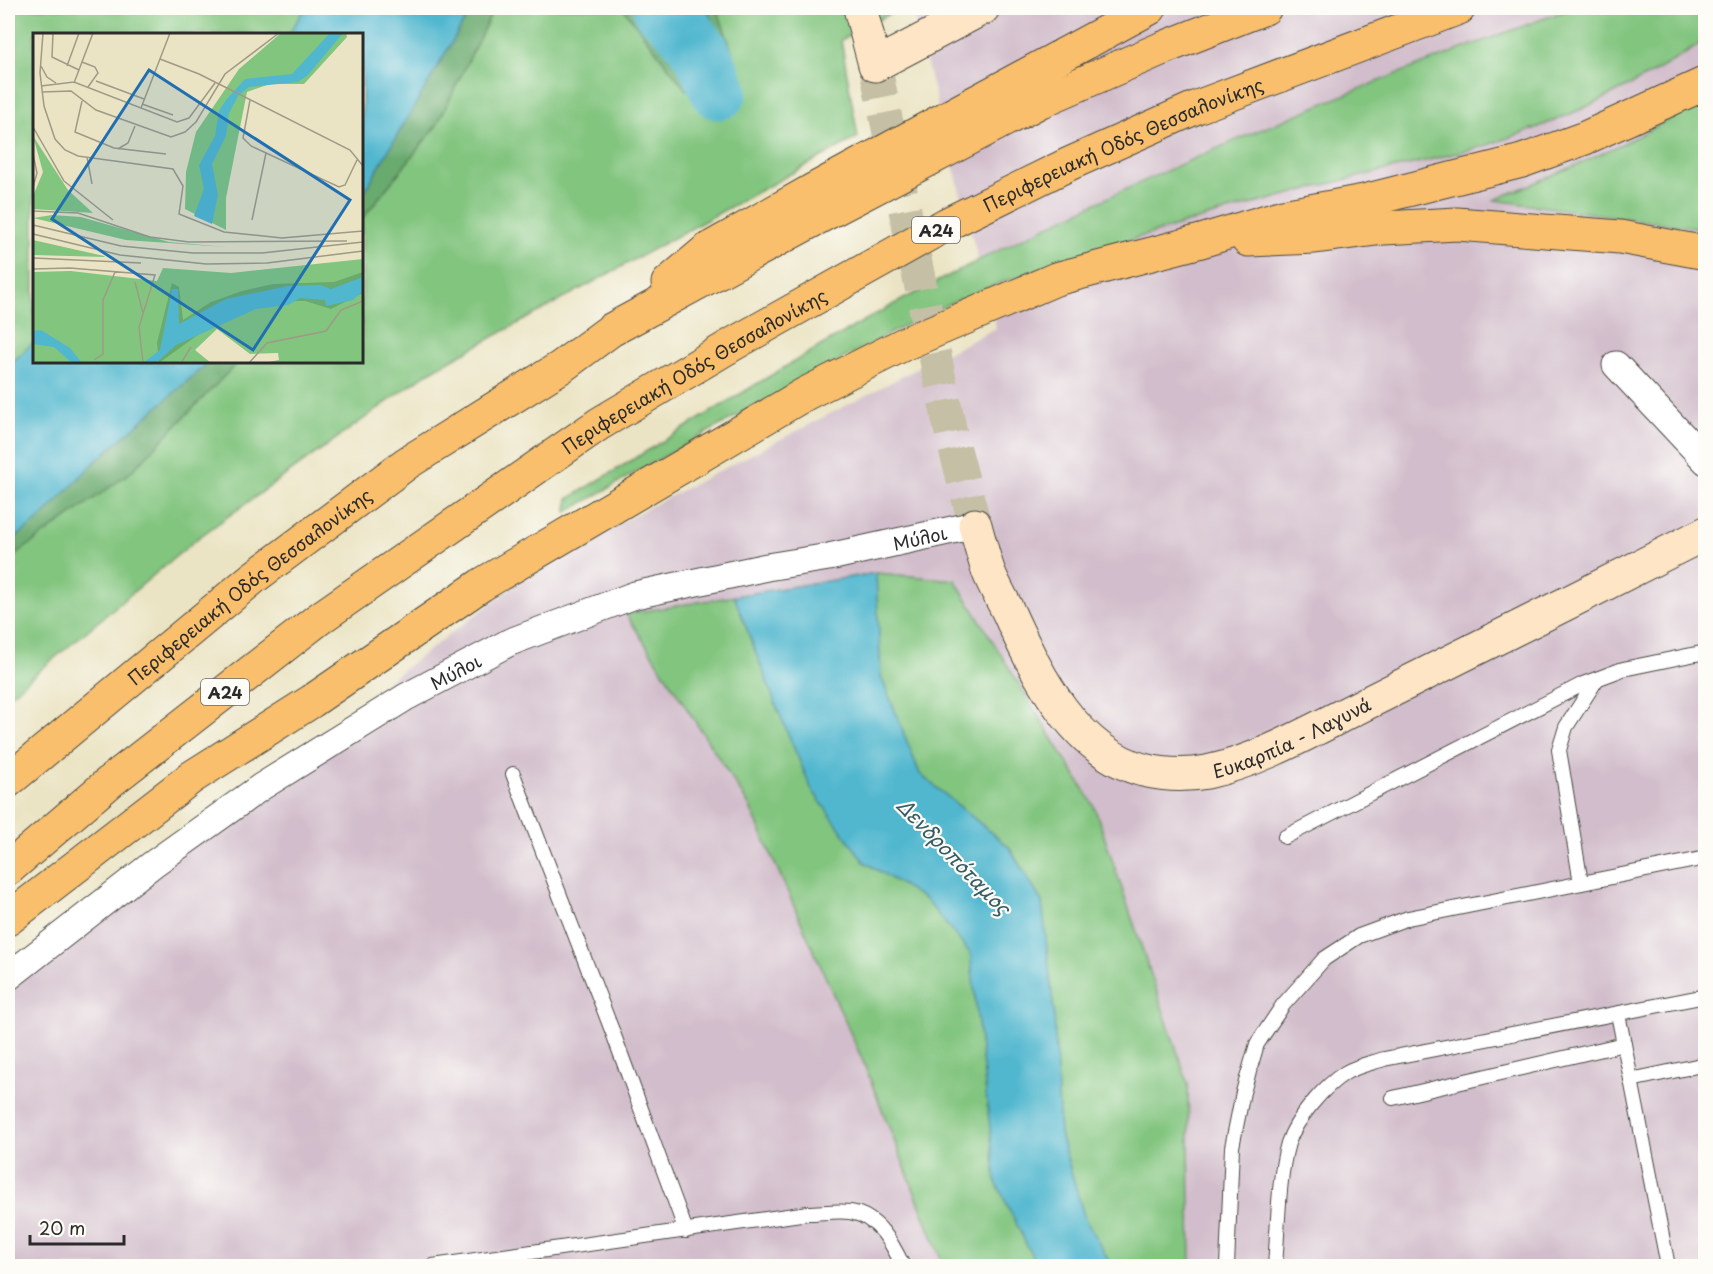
<svg xmlns="http://www.w3.org/2000/svg" width="1713" height="1274" font-family="'Playpen Sans',sans-serif">
  <style>
    .industrial { fill: #d1bdcb }
    .green { fill: #82c57f; stroke: #567855; stroke-width: 1.5; fill-rule: evenodd }
    .forest { fill: #69aa6e; stroke: #4a6a4c; stroke-width: 1.5 }
    .water { fill: #51b7cf; stroke: #3e717d; stroke-width: 1.5 }
    .lines { fill: none; stroke-linecap: round; stroke-linejoin: round }
    .river { stroke: #51b7cf; stroke-width: 57 }
    .secondary-tunnel { stroke: #c5bfa5; stroke-width: 33; stroke-dasharray: 33 16; stroke-linecap: butt }
    .lane-casing { stroke: #484742; stroke-width: 16 }
    .street-casing { stroke: #484742; stroke-width: 29 }
    .secondary-casing { stroke: #484742; stroke-width: 35 }
    .highway-casing { stroke: #484742; stroke-width: 35 }
    .lane { stroke: #fff; stroke-width: 14 }
    .street { stroke: #fff; stroke-width: 27 }
    .secondary { stroke: #fde5c5; stroke-width: 33 }
    .highway { stroke: #f9bf6d; stroke-width: 33 }
    .labels { text-anchor: middle; dominant-baseline: central; stroke-width: 4.5; stroke-linejoin: round; paint-order: stroke }
    .shield { fill: #fdfcf7; stroke: #6a6a68; stroke-width: 1.5 }
    .shield-label { font-size: 16px; font-weight: bold; fill: #2b2b2b }
    .street-label { font-size: 18px; fill: #2b2b2b; stroke: #fdfcf7 }
    .water-label { font-size: 20px; font-style: italic; fill: #385c64; stroke: #fdfcf7 }
    .inset-road { fill: none; stroke: #9e9a87; stroke-width: 1.5 }
    .view { fill: #1f6fb2; fill-opacity: 0.15; stroke: #1f6fb2; stroke-width: 3 }
    .inset-edge { fill: none; stroke: #2b2b2b; stroke-width: 3 }
  </style>
  <rect width="100%" height="100%" fill="#fdfcf7"/>
  <filter id="ink" filterUnits="userSpaceOnUse"><feTurbulence type="fractalNoise" baseFrequency=".0167" numOctaves="2"/><feDisplacementMap in="SourceGraphic" scale="12" xChannelSelector="R" yChannelSelector="G"/><feConvolveMatrix kernelMatrix="1 2 1 2 8 2 1 2 1" color-interpolation-filters="sRGB"/></filter>
  <filter id="wash" filterUnits="userSpaceOnUse"><feTurbulence type="fractalNoise" baseFrequency=".008" numOctaves="4" result="noise"/><feDisplacementMap in="SourceGraphic" scale="24" xChannelSelector="R" yChannelSelector="G"/><feGaussianBlur stdDeviation="1.35" result="paint"/><feColorMatrix in="noise" values="0 0 0 0 0 0 0 0 0 0 0 0 0 0 0 0 0 1.4 0 .05"/><feComposite in="paint" operator="in"/></filter>
  <g filter="url(#wash)">
    <rect width="100%" height="100%" fill="#ebe4c4"/>
    <!-- industrial -->
    <polygon class="industrial" points="912,8 1705,8 1705,1266 8,1266 8,968 551,558 996,328"/>
    <!-- green -->
    <g class="green">
      <path d="M8 8H900L841 40 858 137 429 372 198 538 8 697ZM34 34H362V362H34Z"/>
      <path d="M1573 8H1705V41C1638 85 1564 121 1487 145 1431 161 1374 172 1317 187 1209 215 1101 247 995 285 939 305 887 336 833 364 743 412 655 461 567 512L568 499C633 459 699 419 765 379 815 349 865 319 917 292 1128 181 1349 88 1573 8Z"/>
      <path d="M1705 98V229L1494 200C1566 170 1639 140 1705 98Z"/>
      <polygon points="876,573 955,580 1094,806 1188,1084 1191,1266 944,1266 862,1059 749,805 626,614"/>
    </g>
    <!-- forest -->
    <g class="forest">
      <polygon points="333,8 494,8 437,125 362,219 362,34 323,34"/>
      <polygon points="623,8 717,8 743,83 686,90"/>
      <polygon points="67,362 238,362 131,472 8,560 8,409"/>
    </g>
    <!-- water -->
    <g class="water">
      <polygon points="305,8 472,8 362,196 362,34 289,34"/>
      <polygon points="633,8 707,8 723,50 683,72"/>
      <polygon points="34,342 34,362 209,362 96,461 38,521 8,543 8,366"/>
      <polygon points="876,573 881,676 920,774 1009,847 1042,902 1054,1013 1060,1134 1085,1219 1112,1266 1037,1266 996,1182 970,953 926,900 864,862 812,790 779,713 734,596"/>
    </g>
    <g class="lines">
      <!-- river -->
      <polyline class="river" points="661,8 680,26 701,51 719,91"/>
    </g>
  </g>
  <g filter="url(#ink)">
    <g class="lines">
      <!-- secondary-tunnel -->
      <polyline class="secondary-tunnel" points="875,65 952,438 975,525"/>
      <defs>
        <g id="lane">
          <polyline points="513,774 613,1033 686,1231"/>
          <polyline points="1285,837 1583,684 1623,669 1706,652"/>
          <polyline points="1581,883 1559,750 1566,727 1597,679"/>
          <polyline points="1618,1014 1668,1266"/>
          <polyline points="1631,1080 1706,1064"/>
          <polyline points="1393,1098 1624,1044"/>
          <path d="M433 1266 808 1213C821 1213 837 1210 850 1212 878 1216 892 1243 903 1266"/>
          <polyline points="1227,1266 1232,1147 1243,1092 1257,1044 1283,1005 1324,959 1359,936 1408,918 1706,858"/>
          <path d="M1275 1266C1278 1231 1278 1177 1288 1143 1296 1119 1324 1086 1345 1073 1356 1066 1372 1063 1384 1059L1706 996"/>
        </g>
        <g id="street">
          <polyline points="1616,365 1706,461"/>
          <path id="s1" d="M8 977 153 864 261 787 406 697 510 642 635 595 767 567 829 557 975 525"/>
        </g>
        <g id="secondary">
          <polyline points="860,8 875,65 983,8"/>
          <path id="s2" d="M975 525C979 540 983 555 988 570 994 587 1005 603 1012 620 1039 678 1075 751 1143 770 1164 775 1186 776 1207 772 1264 760 1321 725 1373 700 1485 645 1595 589 1706 533"/>
        </g>
        <g id="highway">
          <polyline points="1248,240 1315,237 1384,228 1457,224 1620,237 1706,253"/>
          <polyline points="668,283 707,250 813,190 1150,8"/>
          <path id="s3" d="M8 781 253 578 407 463 561 367 611 330 821 216 1041 101 1163 48 1265 8"/>
          <path id="s4" d="M8 869 112 780 320 618 599 424 735 343 947 224 1069 164 1197 107 1459 8"/>
          <polyline points="8,919 192,777 312,701 481,585 805,394 904,344 1056,279 1201,241 1283,216 1364,201 1522,161 1585,138 1706,83"/>
        </g>
      </defs>
      <!-- lane casing -->
      <use href="#lane" class="lane-casing"/>
      <!-- street casing -->
      <use href="#street" class="street-casing"/>
      <!-- secondary casing -->
      <use href="#secondary" class="secondary-casing"/>
      <!-- highway casing -->
      <use href="#highway" class="highway-casing"/>
      <!-- lane -->
      <use href="#lane" class="lane"/>
      <!-- street -->
      <use href="#street" class="street"/>
      <!-- secondary -->
      <use href="#secondary" class="secondary"/>
      <!-- highway -->
      <use href="#highway" class="highway"/>
    </g>
  </g>
  <g class="labels">
    <!-- shield labels -->
    <g class="shield">
      <rect x="912" y="217" width="48" height="26" rx="4.5"/>
      <rect x="201" y="679" width="48" height="26" rx="4.5"/>
    </g>
    <g class="shield-label">
      <text x="936" y="230">Α24</text>
      <text x="225" y="692">Α24</text>
    </g>
    <!-- street labels -->
    <g class="street-label">
      <text stroke="none"><textPath href="#s4" startOffset="1335">Περιφερειακή Οδός Θεσσαλονίκης</textPath></text>
      <text stroke="none"><textPath href="#s4" startOffset="849">Περιφερειακή Οδός Θεσσαλονίκης</textPath></text>
      <text stroke="none"><textPath href="#s1" startOffset="1029">Μύλοι</textPath></text>
      <text stroke="none"><textPath href="#s3" startOffset="310">Περιφερειακή Οδός Θεσσαλονίκης</textPath></text>
      <text stroke="none"><textPath href="#s1" startOffset="543">Μύλοι</textPath></text>
      <text stroke="none"><textPath href="#s2" startOffset="464">Ευκαρπία - Λαγυνά</textPath></text>
    </g>
    <!-- water labels -->
    <g class="water-label">
      <text transform="translate(954 856) rotate(46)">Δενδροπόταμος</text>
    </g>
  </g>
  <!-- overview -->
  <g transform="translate(33 33)">
    <rect width="330" height="330" fill="#ebe4c4"/>
    <path d="M248 0H313L314 4 271 51H237L214 59 193 165V197L152 176 153 139 163 99 206 36ZM0 103 35 157 60 180 0 176V163L10 139ZM19 182 48 184 136 209 193 214 93 207 0 185ZM0 207 71 223 72 224 0 222ZM330 226V330H230L246 327 245 320 217 321 184 296 162 317 178 330H0V239L38 238 124 248 130 235 198 240Z" fill="#82c57f"/>
    <path d="M330 239V260L298 276 272 268H244L194 281 126 330 124 310 139 250 146 254 150 287 178 269 209 258 240 251 301 249Z" fill="#69aa6e"/>
    <path d="M297 0H310L275 42 265 49 216 54 205 63 196 80 193 103 179 131 185 162 179 191 161 183 171 156 166 132 182 103 186 78 193 67 212 46 259 41ZM330 244V258L320 267 293 273 292 267 267 265 255 272 223 276 143 312 123 330H110L127 317 139 256H145L146 291 193 266 255 253 287 252 298 256ZM8 297 37 315 49 330H39L21 314 0 311V298Z" fill="#51b7cf"/>
    <path class="inset-road" d="M10 0 7 40 11 73 22 106 32 117 45 123 140 136 150 153 146 181 191 199 249 205 330 198M20 0 19 24 46 37M127 26 166 41 317 117 330 133M49 29 62 34 65 40 55 54M8 33 14 44 23 50M34 33 46 0M63 48 111 66M41 50 60 0M8 53 41 49 144 89 156 85 182 50M9 59 38 58 63 77 138 104 152 99 163 89 192 41 246 0M217 67 210 105 218 113 306 154 312 152 324 127M49 68 42 99 81 115 133 121M109 71 140 82M108 75 137 0M0 94 31 148 80 187M85 116 95 110 102 93M0 121 4 140 0 154M54 124 59 151M0 178 45 180 117 204 156 209 314 208M219 187 233 120M0 192 88 213 160 220H229L330 209M0 201 87 222 173 231 234 230 330 218M0 225 108 230M0 236 37 235 122 242 106 294 110 330M102 249 110 280M61 327 70 321V267L82 239M148 330 158 314M216 330 234 310 293 298 308 277 330 268"/>
    <path class="view" d="M116 37 317 167 220 317 19 186Z"/>
    <rect width="330" height="330" class="inset-edge"/>
  </g>
  <!-- margin -->
  <rect width="1713" height="1274" fill="none" stroke="#fdfcf7" stroke-width="30"/>
  <!-- scale -->
  <path d="M30 1235v9h94v-9" fill="none" stroke="#2b2b2b" stroke-width="3"/>
  <text x="39" y="1235" font-size="18" fill="#2b2b2b" stroke="#fdfcf7" stroke-width="4.5" paint-order="stroke">20 m</text>
</svg>
